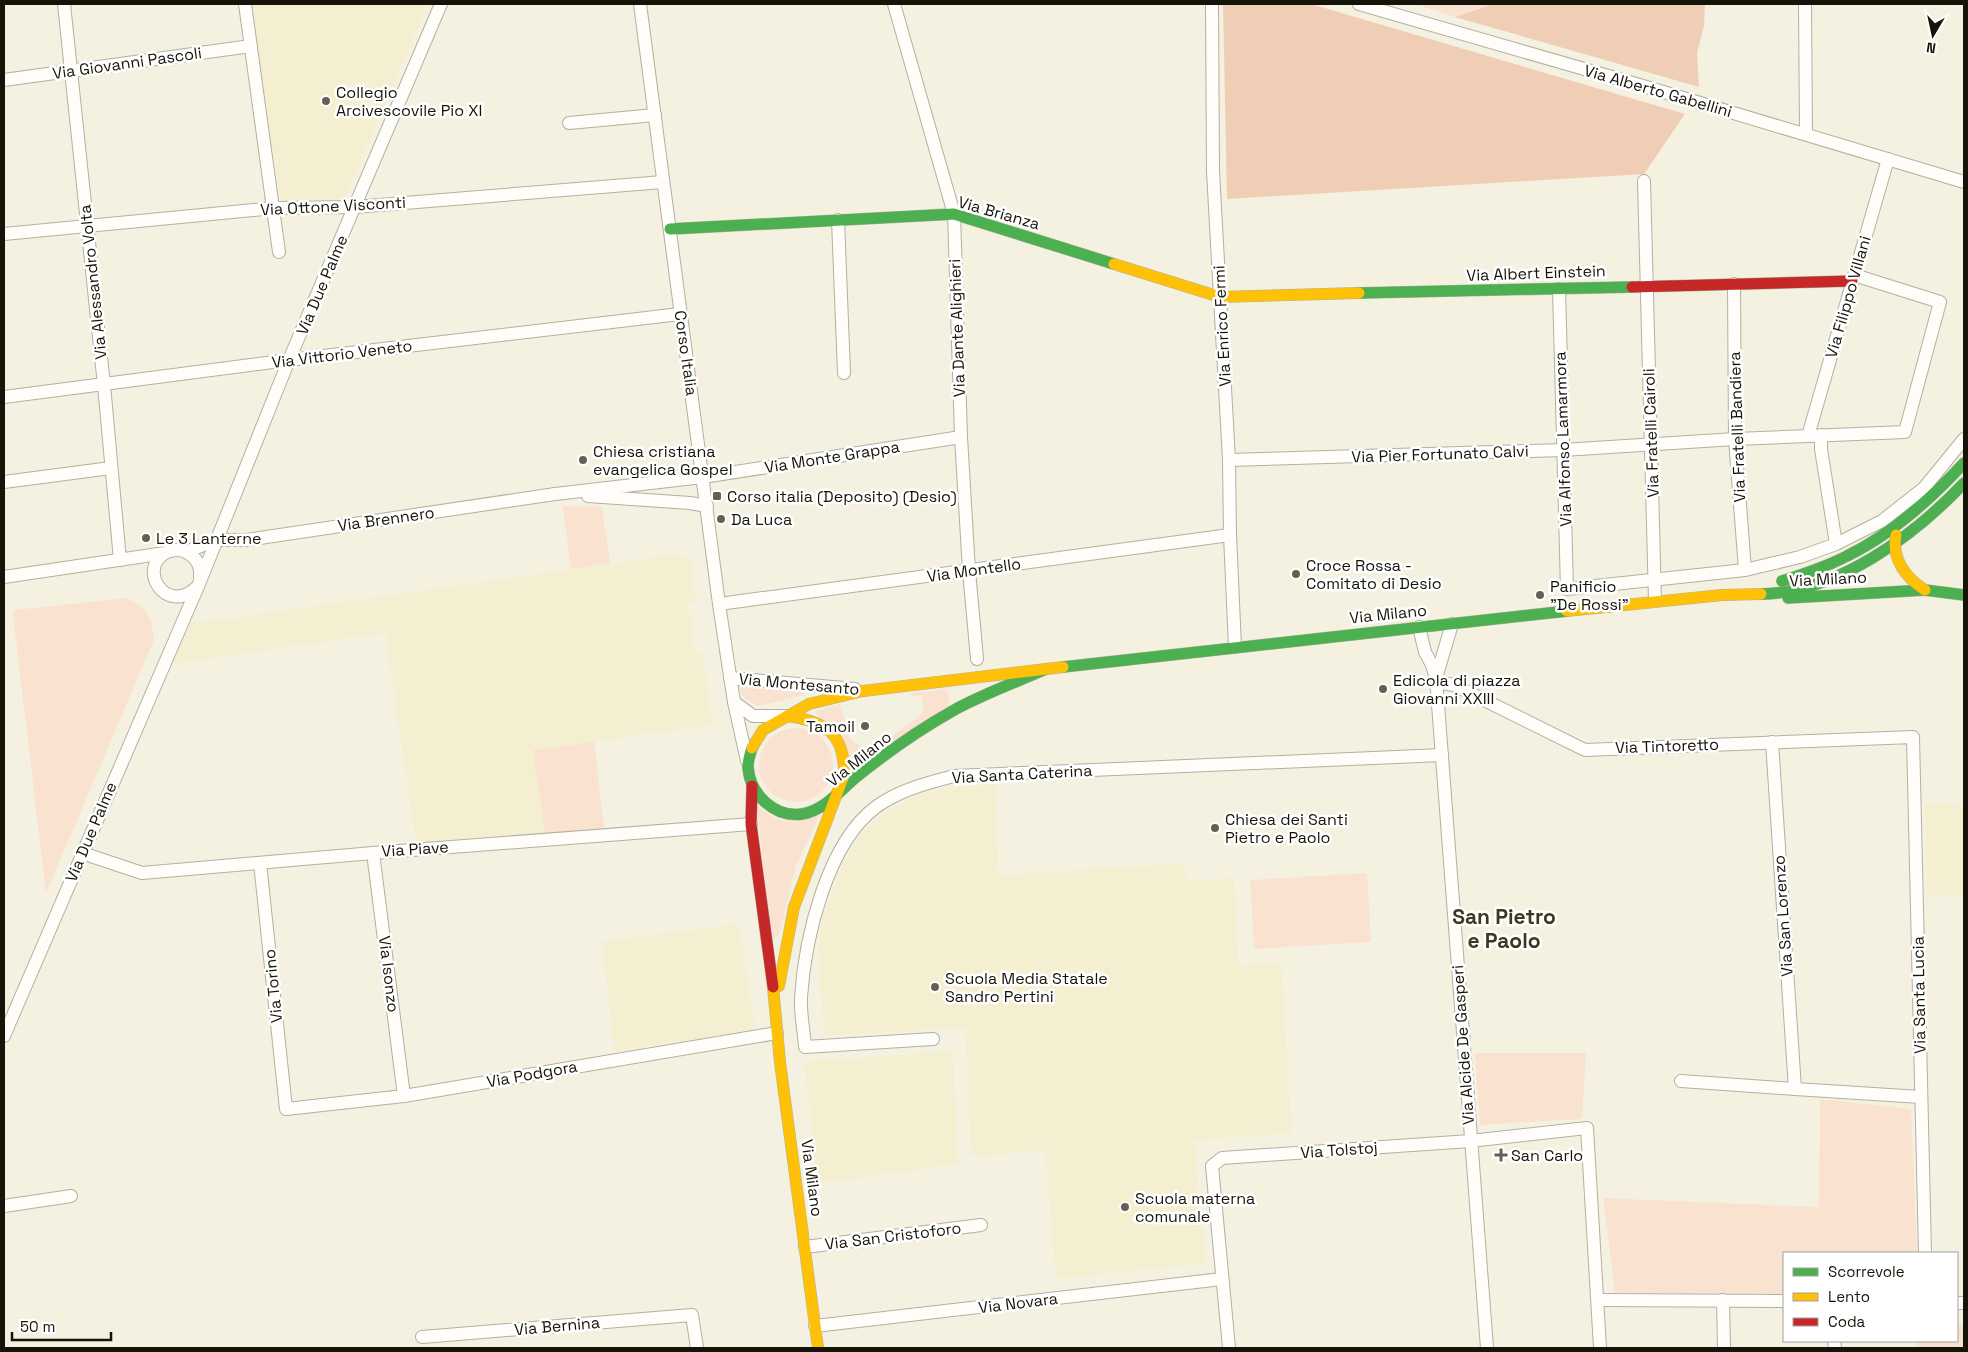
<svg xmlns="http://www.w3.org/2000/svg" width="1968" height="1352" font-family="'Space Grotesk',sans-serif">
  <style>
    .built { fill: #f5efd2 }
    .green { fill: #f9e3d0 }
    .forest { fill: #f0ceb5 }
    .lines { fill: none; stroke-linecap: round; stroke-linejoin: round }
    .street-casing { stroke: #b3b0a3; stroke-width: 14 }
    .fast-casing { stroke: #b3b0a3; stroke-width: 12 }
    .slow-casing { stroke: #b3b0a3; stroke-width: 12 }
    .jam-casing { stroke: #b3b0a3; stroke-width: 12 }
    .street { stroke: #fefdfa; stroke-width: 12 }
    .fast { stroke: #4caf50; stroke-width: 11 }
    .slow { stroke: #ffc107; stroke-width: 11 }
    .jam { stroke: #c62828; stroke-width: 11 }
    .poi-dot { fill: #646154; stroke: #fff; stroke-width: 2 }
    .labels { text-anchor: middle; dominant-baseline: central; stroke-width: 5; stroke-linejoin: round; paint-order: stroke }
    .street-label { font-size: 16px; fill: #161409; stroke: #fff }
    .poi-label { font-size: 16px; fill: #161409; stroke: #fff; text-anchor: start }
    .district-label { font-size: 21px; font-weight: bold; fill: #3e381f; stroke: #fff }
  </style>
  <rect width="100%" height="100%" fill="#f5f1e0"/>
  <!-- built -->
  <g class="built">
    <polygon points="251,4 428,4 345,199 281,203"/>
    <polygon points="677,554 691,562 696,599 687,606 688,611 690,611 694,645 692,645 693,650 703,655 712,725 534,750 545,833 416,844 385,633 172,664 190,624"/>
    <polygon points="995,784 999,875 1185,863 1186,880 1234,878 1239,967 1281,961 1292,1133 1194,1140 1206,1263 1056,1279 1045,1151 971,1156 965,1028 824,1036 818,948 823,915 845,861 861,834 888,811 918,795 950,788"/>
    <polygon points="1925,804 1964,804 1964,895 1927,895"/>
    <polygon points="739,924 756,1031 614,1051 602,941"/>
    <polygon points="953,1051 958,1164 818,1184 804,1062"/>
  </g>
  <!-- green -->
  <g class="green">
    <polygon points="1416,4 1493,4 1455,17"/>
    <polygon points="563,506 602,507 610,563 571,569"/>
    <path d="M127 598C149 609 151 615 154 640L46 893 13 615 14 610Z"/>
    <path d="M738 684 808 691 803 695 759 706C748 701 740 696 738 684Z"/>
    <polygon points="948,689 950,705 892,742 888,741 888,739 923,713 922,695 911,696 911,693"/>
    <polygon points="840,704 850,739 873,754 855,775 816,713 816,711"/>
    <circle cx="796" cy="765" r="37"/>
    <polygon points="594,742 604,828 545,833 533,750"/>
    <path d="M757 805C779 825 792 825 820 815L796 866 779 936 771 938Z"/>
    <polygon points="1367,873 1371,942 1254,949 1250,880"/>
    <polygon points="1475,1053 1586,1053 1582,1119 1480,1125"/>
    <polygon points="1820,1099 1911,1109 1917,1253 1784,1253 1784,1294 1615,1293 1603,1198 1819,1207"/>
    <polygon points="1957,1325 1964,1325 1964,1348 1917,1348 1917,1341 1957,1341"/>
  </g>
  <!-- forest -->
  <g class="forest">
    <polygon points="1223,4 1311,4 1685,114 1644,174 1227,199"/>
    <polygon points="1493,4 1705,4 1704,26 1697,53 1699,87 1455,17"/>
  </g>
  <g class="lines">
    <defs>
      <g id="street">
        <polyline points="64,4 104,385 120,560"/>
        <polyline points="245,4 279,252"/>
        <polyline points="640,4 719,604 734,702 747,761"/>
        <polyline points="894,4 954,214 961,437 969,571 977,659"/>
        <polyline points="1212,4 1213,171 1229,460 1230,535 1235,647"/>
        <polyline points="1359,4 1650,88 1964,182"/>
        <polyline points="1805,4 1806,134"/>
        <polyline points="4,80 251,46"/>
        <polyline points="569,123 655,115"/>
        <polyline points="1644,181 1655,601"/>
        <polyline points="838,220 844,373"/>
        <polyline points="4,234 274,208 355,207 663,182"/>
        <polyline points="1734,284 1735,439 1745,570"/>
        <polyline points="1559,289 1567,589 1745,570 1800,557 1836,544 1882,521 1924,488 1964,439"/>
        <polyline points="4,397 289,360 680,314"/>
        <polyline points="1821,435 1821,449 1836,544"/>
        <polyline points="1808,436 1888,159"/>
        <polyline points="1229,460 1563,450 1735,439 1905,432 1940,302 1854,275"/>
        <polyline points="4,482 111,468"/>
        <polyline points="588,496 690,503 707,506"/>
        <polyline points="186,552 216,540 246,540 555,494 703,477 961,437"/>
        <polyline points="4,577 165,553"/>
        <path d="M196 588C165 616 136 567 167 552 175 549 183 549 189 554 198 559 201 567 200 577"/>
        <polyline points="719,604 1230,535"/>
        <polyline points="1419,627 1425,652 1432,665 1436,678 1487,1348"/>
        <polyline points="730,678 855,689"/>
        <polyline points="1436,678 1452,624"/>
        <polyline points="1437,682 1454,685 1585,750 1913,737 1925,1253"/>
        <polyline points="734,702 753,716 786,716"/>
        <polyline points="1772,742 1795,1089 1921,1097"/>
        <polyline points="82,853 142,873 373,853 751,824"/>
        <polyline points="373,853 404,1096"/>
        <polyline points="260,863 286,1109 404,1096 777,1033"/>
        <polyline points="4,1036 199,584 289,360 441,4"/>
        <path d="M933 1039 805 1047C804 1031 800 1013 801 997 805 938 827 843 876 807 899 790 927 783 954 776L1442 755"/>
        <polyline points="1681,1081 1795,1089"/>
        <polyline points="4,1206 71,1196"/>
        <polyline points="805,1247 981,1225"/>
        <polyline points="1598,1300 1784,1301"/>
        <polyline points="1723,1300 1724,1348"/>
        <polyline points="1957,1303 1964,1303"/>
        <polyline points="815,1326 1222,1279"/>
        <polyline points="422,1337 692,1315 697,1348"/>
        <polyline points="1834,1341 1835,1348"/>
        <polyline points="1229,1348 1212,1166 1222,1158 1470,1141 1587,1128 1600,1348"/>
      </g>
      <g id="fast">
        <polyline points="670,229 954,214 1114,264"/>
        <polyline points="1359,293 1632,287"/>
        <path d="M1782 581C1804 574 1826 567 1847 556 1892 534 1930 500 1964 463"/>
        <path d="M1761 594C1837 593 1914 536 1964 483"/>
        <polyline points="1788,598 1925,590 1964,595"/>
        <polyline points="1063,667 1567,611"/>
        <path d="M752 748C750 754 748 761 748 767 750 794 774 818 802 814 823 811 840 791 855 778 886 753 920 729 956 709 984 694 1016 682 1046 669"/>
      </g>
      <g id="slow">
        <polyline points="1114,264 1220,297 1359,293"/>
        <path d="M1896 535C1891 559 1906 578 1925 590"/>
        <polyline points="1567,611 1722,595 1761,594"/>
        <polyline points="752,748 763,730 809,704 863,691 1063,667"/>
        <path d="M779 986 794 907 844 775C845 734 826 721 787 716"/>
        <polyline points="773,987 780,1062 818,1348"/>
      </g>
      <g id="jam">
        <polyline points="1632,287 1852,281"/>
        <polyline points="752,786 751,824 773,987"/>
      </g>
    </defs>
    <!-- street casing -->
    <use href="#street" class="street-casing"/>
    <!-- fast casing -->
    <use href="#fast" class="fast-casing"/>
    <!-- slow casing -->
    <use href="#slow" class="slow-casing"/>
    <!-- jam casing -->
    <use href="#jam" class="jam-casing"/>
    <!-- street -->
    <use href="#street" class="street"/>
    <!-- fast -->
    <use href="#fast" class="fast"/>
    <!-- slow -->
    <use href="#slow" class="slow"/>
    <!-- jam -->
    <use href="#jam" class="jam"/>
  </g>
  <!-- markers -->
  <g class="poi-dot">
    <circle cx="326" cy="101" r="5"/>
    <circle cx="583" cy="460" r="5"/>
    <rect x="712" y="491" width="10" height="10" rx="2.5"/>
    <circle cx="721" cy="519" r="5"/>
    <circle cx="146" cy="538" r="5"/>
    <circle cx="1296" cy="574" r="5"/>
    <circle cx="1540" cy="595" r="5"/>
    <circle cx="1383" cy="689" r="5"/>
    <circle cx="865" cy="726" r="5"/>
    <circle cx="1215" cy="828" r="5"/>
    <circle cx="935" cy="987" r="5"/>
    <path d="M1498.5 1147.5h5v5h5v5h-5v5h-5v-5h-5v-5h5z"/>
    <circle cx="1125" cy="1207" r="5"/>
  </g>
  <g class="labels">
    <!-- street labels -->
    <g class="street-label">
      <text transform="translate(127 63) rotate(-8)">Via Giovanni Pascoli</text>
      <text transform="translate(1658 91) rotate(16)">Via Alberto Gabellini</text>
      <text transform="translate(333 206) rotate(-3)">Via Ottone Visconti</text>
      <text transform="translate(999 213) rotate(16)">Via Brianza</text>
      <text transform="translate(1536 273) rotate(-2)">Via Albert Einstein</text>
      <text transform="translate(93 282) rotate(-96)">Via Alessandro Volta</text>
      <text transform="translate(322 285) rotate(-67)">Via Due Palme</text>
      <text transform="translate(1848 297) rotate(-74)">Via Filippo Villani</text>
      <text transform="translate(1222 326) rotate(-93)">Via Enrico Fermi</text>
      <text transform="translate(957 328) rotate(-92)">Via Dante Alighieri</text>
      <text transform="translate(686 353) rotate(82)">Corso Italia</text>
      <text transform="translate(342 354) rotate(-7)">Via Vittorio Veneto</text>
      <text transform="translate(1737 427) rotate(-92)">Via Fratelli Bandiera</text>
      <text transform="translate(1651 433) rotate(-92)">Via Fratelli Cairoli</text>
      <text transform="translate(1563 439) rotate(-92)">Via Alfonso Lamarmora</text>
      <text transform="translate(1440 454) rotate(-2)">Via Pier Fortunato Calvi</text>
      <text transform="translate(832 457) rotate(-9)">Via Monte Grappa</text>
      <text transform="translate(386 519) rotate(-8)">Via Brennero</text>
      <text transform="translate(974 570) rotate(-8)">Via Montello</text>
      <text transform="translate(1828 579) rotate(-3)">Via Milano</text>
      <text transform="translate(1388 614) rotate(-6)">Via Milano</text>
      <text transform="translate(799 684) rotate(5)">Via Montesanto</text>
      <text transform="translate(1667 746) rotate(-2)">Via Tintoretto</text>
      <text transform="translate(859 759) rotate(-39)">Via Milano</text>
      <text transform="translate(1022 774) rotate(-3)">Via Santa Caterina</text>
      <text transform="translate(91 832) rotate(-67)">Via Due Palme</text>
      <text transform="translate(415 849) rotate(-4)">Via Piave</text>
      <text transform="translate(1783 916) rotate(-94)">Via San Lorenzo</text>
      <text transform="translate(389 974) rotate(83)">Via Isonzo</text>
      <text transform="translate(273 986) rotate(-96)">Via Torino</text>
      <text transform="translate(1919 995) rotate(-91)">Via Santa Lucia</text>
      <text transform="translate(1463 1045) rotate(-94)">Via Alcide De Gasperi</text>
      <text transform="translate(532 1074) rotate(-10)">Via Podgora</text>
      <text transform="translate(1339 1150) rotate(-4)">Via Tolstoj</text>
      <text transform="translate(812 1178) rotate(82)">Via Milano</text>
      <text transform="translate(893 1236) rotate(-7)">Via San Cristoforo</text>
      <text transform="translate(1018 1303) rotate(-7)">Via Novara</text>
      <text transform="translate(557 1326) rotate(-5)">Via Bernina</text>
    </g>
    <!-- poi labels -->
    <g class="poi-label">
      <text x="336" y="92">Collegio<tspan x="336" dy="18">Arcivescovile Pio XI</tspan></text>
      <text x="593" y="451">Chiesa cristiana<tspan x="593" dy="18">evangelica Gospel</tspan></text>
      <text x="727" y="496">Corso italia (Deposito) (Desio)</text>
      <text x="731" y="519">Da Luca</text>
      <text x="156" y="538">Le 3 Lanterne</text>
      <text x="1306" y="565">Croce Rossa -<tspan x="1306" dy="18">Comitato di Desio</tspan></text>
      <text x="1550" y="586">Panificio<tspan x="1550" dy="18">"De Rossi"</tspan></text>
      <text x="1393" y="680">Edicola di piazza<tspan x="1393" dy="18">Giovanni XXIII</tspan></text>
      <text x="855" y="726" text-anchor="end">Tamoil</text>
      <text x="1225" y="819">Chiesa dei Santi<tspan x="1225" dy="18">Pietro e Paolo</tspan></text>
      <text x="945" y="978">Scuola Media Statale<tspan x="945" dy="18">Sandro Pertini</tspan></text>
      <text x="1511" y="1155">San Carlo</text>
      <text x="1135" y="1198">Scuola materna<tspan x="1135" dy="18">comunale</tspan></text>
    </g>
    <!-- district labels -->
    <g class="district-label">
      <text x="1504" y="916">San Pietro<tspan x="1504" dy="24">e Paolo</tspan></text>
    </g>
  </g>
  <!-- border -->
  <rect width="1968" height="1352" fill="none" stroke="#161409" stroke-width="10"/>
  <!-- legend -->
  <rect x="1783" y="1252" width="175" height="90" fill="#ffffff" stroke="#a2a19d"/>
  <rect x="1793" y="1268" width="25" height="8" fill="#4caf50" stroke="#a2a19d"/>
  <text x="1828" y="1277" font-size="15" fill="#161409">Scorrevole</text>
  <rect x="1793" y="1293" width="25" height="8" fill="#ffc107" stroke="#a2a19d"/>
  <text x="1828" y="1302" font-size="15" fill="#161409">Lento</text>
  <rect x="1793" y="1318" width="25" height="8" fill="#c62828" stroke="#a2a19d"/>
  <text x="1828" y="1327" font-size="15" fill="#161409">Coda</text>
  <!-- north arrow -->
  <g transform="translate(1933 35) rotate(189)" stroke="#ffffff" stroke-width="4" paint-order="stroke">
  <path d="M0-4L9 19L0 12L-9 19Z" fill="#161409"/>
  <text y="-8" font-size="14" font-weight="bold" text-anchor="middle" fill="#161409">N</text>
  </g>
  <!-- scale -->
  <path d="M12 1332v8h99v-8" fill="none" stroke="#161409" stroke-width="2.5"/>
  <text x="20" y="1332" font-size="15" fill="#161409" stroke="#ffffff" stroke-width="4" paint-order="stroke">50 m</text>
</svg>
